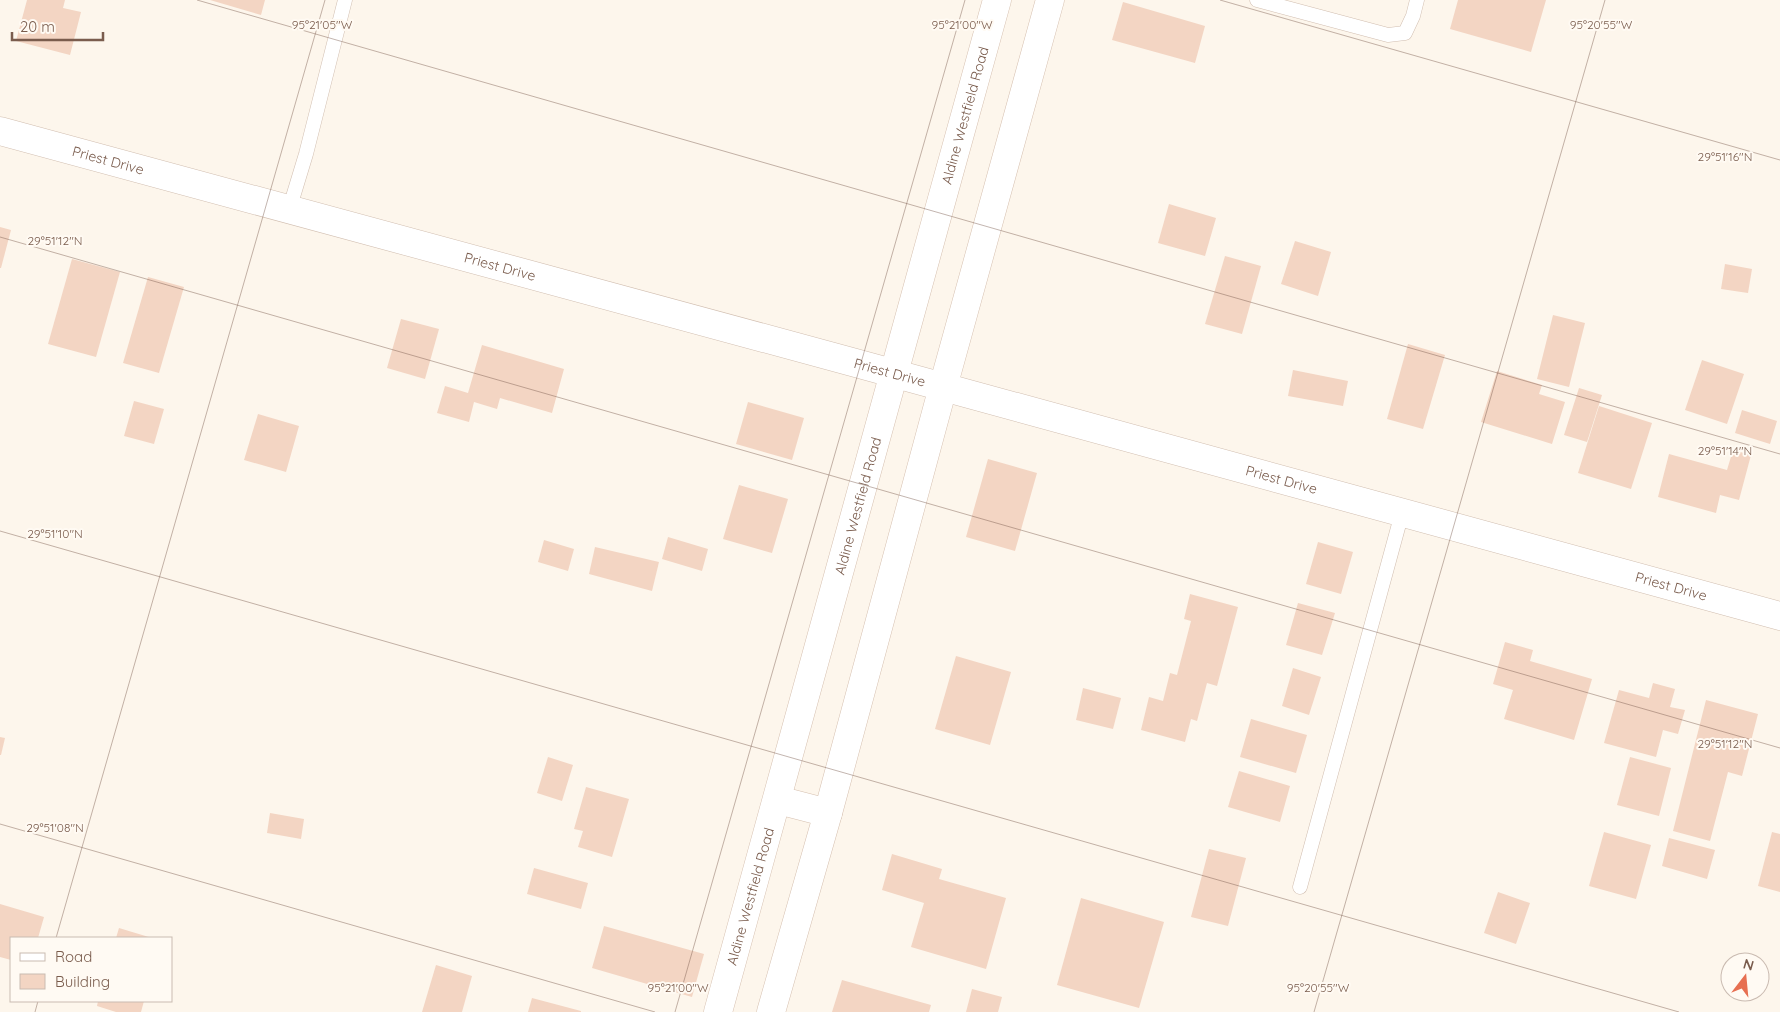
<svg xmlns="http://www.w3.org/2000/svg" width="1780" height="1012" font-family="Quicksand,sans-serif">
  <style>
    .building { fill: #f3d5c3 }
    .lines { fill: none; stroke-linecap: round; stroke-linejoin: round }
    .service-casing { stroke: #d1beb0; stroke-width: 15 }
    .minor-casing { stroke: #d1beb0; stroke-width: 29 }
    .secondary-casing { stroke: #d6c0b0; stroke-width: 29 }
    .service { stroke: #fff; stroke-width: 14 }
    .minor { stroke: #fff; stroke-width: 28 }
    .secondary { stroke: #fff; stroke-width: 28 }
    .ticks { fill: none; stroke: #7a5c4d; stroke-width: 1; stroke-opacity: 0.45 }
    .labels { text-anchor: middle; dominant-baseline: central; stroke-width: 4; stroke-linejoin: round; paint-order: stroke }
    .street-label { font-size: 14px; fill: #7a5c4d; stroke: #fffaf3 }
    .ticks-label { font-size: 12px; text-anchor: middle; fill: #7a5c4d; stroke: #fffaf3; stroke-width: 4; stroke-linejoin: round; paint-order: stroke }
  </style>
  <rect width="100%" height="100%" fill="#fdf6ec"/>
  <!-- building -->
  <g class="building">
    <polygon points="27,0 65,0 63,8 81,12 70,55 16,41"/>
    <polygon points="210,0 265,0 261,15"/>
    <polygon points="1458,0 1546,0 1531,52 1450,29"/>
    <polygon points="1123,2 1205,26 1195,63 1112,40"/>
    <polygon points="1169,204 1216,218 1205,256 1158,243"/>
    <polygon points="0,227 11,230 1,268 0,268"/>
    <polygon points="1295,241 1331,252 1318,296 1281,284"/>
    <polygon points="1225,256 1261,266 1242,334 1205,324"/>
    <polygon points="72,259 120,272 96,357 48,344"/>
    <polygon points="1725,264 1752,269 1748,293 1721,289"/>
    <polygon points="148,277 184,287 159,373 123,363"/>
    <polygon points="1553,315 1585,323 1569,387 1537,379"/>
    <polygon points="401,319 439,329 425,379 387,368"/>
    <polygon points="1408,344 1445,355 1423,429 1387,419"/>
    <polygon points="482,345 564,369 552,413 500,398 497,409 474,402 469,422 437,413 445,386 468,393"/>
    <polygon points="1702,360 1744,374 1727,424 1685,410"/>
    <polygon points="1293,370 1348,381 1343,406 1288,396"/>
    <polygon points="1497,371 1542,385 1539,394 1565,402 1552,444 1481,422"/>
    <polygon points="1579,388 1602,395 1587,442 1564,435"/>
    <polygon points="134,401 164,409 154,444 124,436"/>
    <polygon points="748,402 804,418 792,460 736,444"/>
    <polygon points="1599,406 1652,423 1631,489 1578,473"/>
    <polygon points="1742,410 1777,421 1770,444 1735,433"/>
    <polygon points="258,414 299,426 286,472 244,460"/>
    <polygon points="1733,450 1751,455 1739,500 1720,495 1716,513 1658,497 1669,454 1727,470"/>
    <polygon points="988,459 1037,473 1015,551 966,537"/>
    <polygon points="739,485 788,499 772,553 723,539"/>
    <polygon points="668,537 708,549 702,571 662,559"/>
    <polygon points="544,540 574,549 568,571 538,562"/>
    <polygon points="1318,542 1353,552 1341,594 1306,584"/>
    <polygon points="595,547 659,562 652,591 589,574"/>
    <polygon points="1190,594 1238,607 1217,686 1207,683 1197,721 1191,719 1185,742 1141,730 1149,697 1163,701 1170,673 1177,675 1191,621 1184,619"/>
    <polygon points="1298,603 1335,613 1322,655 1286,645"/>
    <polygon points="1505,642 1533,650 1530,661 1592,679 1574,740 1504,719 1513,690 1493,684"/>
    <polygon points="956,656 1011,672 990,745 935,729"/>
    <polygon points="1293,668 1321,677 1309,715 1282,706"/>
    <polygon points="1653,683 1675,689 1670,707 1685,710 1678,734 1663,730 1656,757 1604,743 1619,690 1649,698"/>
    <polygon points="1083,688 1121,698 1113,729 1076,720"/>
    <polygon points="1706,700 1758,714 1742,776 1728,772 1710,841 1673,831"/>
    <polygon points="1251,719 1307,735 1296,773 1240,757"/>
    <polygon points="0,737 5,738 1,755 0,755"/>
    <polygon points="548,757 573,765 562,801 537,793"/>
    <polygon points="1630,757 1671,768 1659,816 1617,805"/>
    <polygon points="1239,771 1290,786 1280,822 1228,807"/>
    <polygon points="586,787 629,799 612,857 578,847 583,831 574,829"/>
    <polygon points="270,813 304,819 301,839 267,833"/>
    <polygon points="1604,832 1651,845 1636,899 1589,886"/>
    <polygon points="1772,832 1780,834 1780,892 1758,886"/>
    <polygon points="1669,838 1715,850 1707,879 1662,866"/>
    <polygon points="1209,849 1246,858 1228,926 1191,917"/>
    <polygon points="892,854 942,869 939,879 1006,898 986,969 911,947 924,903 882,890"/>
    <polygon points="534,868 588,883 581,909 527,894"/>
    <polygon points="1498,892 1530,903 1516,944 1484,933"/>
    <polygon points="1081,898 1164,922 1139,1008 1057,985"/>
    <polygon points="0,904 44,917 38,938 11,938 11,960 0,957"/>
    <polygon points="604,926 704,954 692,997 592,968"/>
    <polygon points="119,928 152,938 116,938"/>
    <polygon points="436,965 472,976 462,1012 422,1012"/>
    <polygon points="842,980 931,1005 929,1012 832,1012"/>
    <polygon points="972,989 1002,997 998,1012 966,1012"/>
    <polygon points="532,998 581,1011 581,1012 528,1012"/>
    <polygon points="98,1001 144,1001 141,1012 116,1012 97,1006"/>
  </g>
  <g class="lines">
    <defs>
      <g id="service">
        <polyline points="1257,0 1388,35 1405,33 1413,16 1417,0"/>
        <polyline points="289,210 306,154 345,0"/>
        <polyline points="1300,887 1402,513"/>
      </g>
      <g id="minor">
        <path id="s1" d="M0 131 852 362 1780 616"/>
      </g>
      <g id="secondary">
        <polyline points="778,800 828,813"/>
        <path id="s2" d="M718 1012C813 675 903 337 997 0"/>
        <polyline points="771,1012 828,813 943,387 1050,0"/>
      </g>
    </defs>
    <!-- service casing -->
    <use href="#service" class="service-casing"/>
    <!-- minor casing -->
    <use href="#minor" class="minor-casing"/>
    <!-- secondary casing -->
    <use href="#secondary" class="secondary-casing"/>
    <!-- service -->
    <use href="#service" class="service"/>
    <!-- minor -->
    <use href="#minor" class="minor"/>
    <!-- secondary -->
    <use href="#secondary" class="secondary"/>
  </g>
  <!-- ticks -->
  <path class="ticks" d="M197 0 1780 454M1220 0 1780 160M0 237 1780 748M0 531 1679 1012M0 824 655 1012M56 938 325 0M35 1012 38 1001M675 1012 965 0M1314 1012 1605 0"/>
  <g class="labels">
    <!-- street labels -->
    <g class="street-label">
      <text stroke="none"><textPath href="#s2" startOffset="930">Aldine Westfield Road</textPath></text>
      <text stroke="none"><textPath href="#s1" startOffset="112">Priest Drive</textPath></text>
      <text stroke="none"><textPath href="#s1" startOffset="518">Priest Drive</textPath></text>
      <text stroke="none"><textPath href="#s1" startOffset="922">Priest Drive</textPath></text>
      <text stroke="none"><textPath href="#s1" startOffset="1328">Priest Drive</textPath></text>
      <text stroke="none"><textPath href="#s2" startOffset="525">Aldine Westfield Road</textPath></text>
      <text stroke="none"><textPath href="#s1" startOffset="1732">Priest Drive</textPath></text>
      <text stroke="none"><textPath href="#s2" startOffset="120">Aldine Westfield Road</textPath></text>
    </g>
  </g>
  <g class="ticks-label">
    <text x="322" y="29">95°21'05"W</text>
    <text x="962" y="29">95°21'00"W</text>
    <text x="1601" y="29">95°20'55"W</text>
    <text x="1725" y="161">29°51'16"N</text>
    <text x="55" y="245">29°51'12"N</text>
    <text x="1725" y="455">29°51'14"N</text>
    <text x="55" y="538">29°51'10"N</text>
    <text x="1725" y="748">29°51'12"N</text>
    <text x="55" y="832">29°51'08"N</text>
    <text x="678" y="992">95°21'00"W</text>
    <text x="1318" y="992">95°20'55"W</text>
  </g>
  <!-- legend -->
  <rect x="10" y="937" width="162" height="65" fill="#fffaf3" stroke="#cabbb1"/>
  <rect x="20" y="953" width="25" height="8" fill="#ffffff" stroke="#cabbb1"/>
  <text x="55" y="962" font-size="15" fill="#7a5c4d">Road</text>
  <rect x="20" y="974" width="25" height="15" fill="#f3d5c3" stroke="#cabbb1"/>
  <text x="55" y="987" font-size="15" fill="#7a5c4d">Building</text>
  <!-- north arrow -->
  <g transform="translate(1745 977) rotate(16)"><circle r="24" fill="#fffaf3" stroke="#cabbb1"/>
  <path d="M0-4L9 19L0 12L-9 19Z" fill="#e76f51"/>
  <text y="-8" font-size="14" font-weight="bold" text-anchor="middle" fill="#7a5c4d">N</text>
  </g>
  <!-- scale -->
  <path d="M12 32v8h91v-8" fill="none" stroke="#7a5c4d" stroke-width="2.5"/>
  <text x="20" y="32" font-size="15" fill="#7a5c4d" stroke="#fffaf3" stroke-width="4" paint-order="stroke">20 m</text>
</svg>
